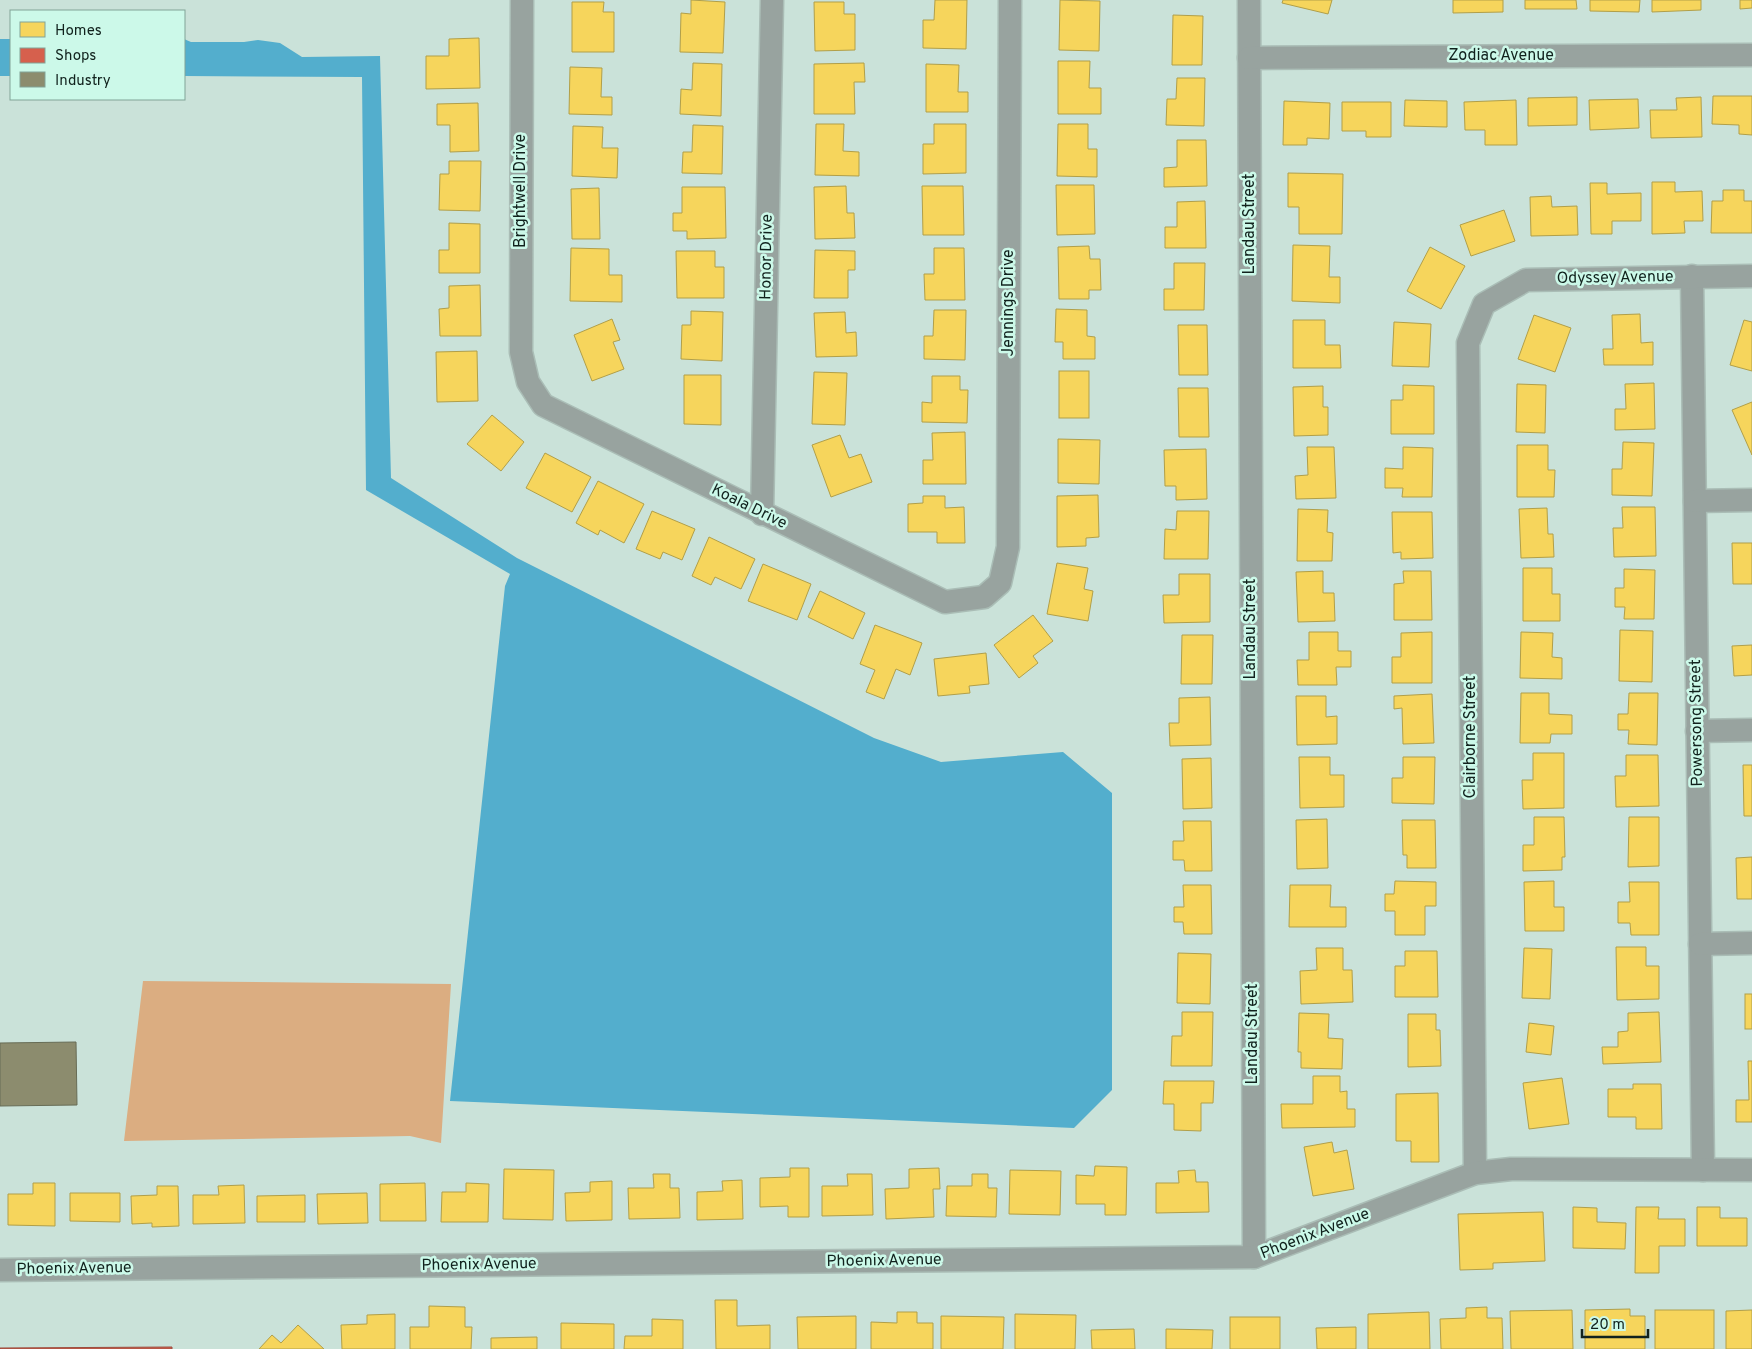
<svg xmlns="http://www.w3.org/2000/svg" width="1752" height="1349" font-family="Overpass,sans-serif">
  <style>
    .forest { fill: #dbad81 }
    .water { fill: #53aecd }
    .homes { fill: #f6d55c; stroke: #b19f49 }
    .shops { fill: #d6604d; stroke: #9b4d3f }
    .industry { fill: #8c8c6e; stroke: #676c56 }
    .lines { fill: none; stroke-linecap: round; stroke-linejoin: round }
    .street-casing { stroke: #aabdb6; stroke-width: 25 }
    .street { stroke: #98a39f; stroke-width: 22 }
    .labels { text-anchor: middle; dominant-baseline: central; stroke-width: 5; stroke-linejoin: round; paint-order: stroke }
    .street-label { font-size: 16px; fill: #11221d; stroke: #ccf9e9 }
  </style>
  <rect width="100%" height="100%" fill="#cae2d9"/>
  <!-- forest -->
  <polygon class="forest" points="143,981 451,984 441,1143 410,1136 124,1141"/>
  <!-- water -->
  <g class="water">
    <rect x="0" y="39" width="11" height="37"/>
    <polygon points="184,39 191,42 244,42 258,40 280,43 302,57 380,56 391,478 517,558 874,738 941,762 1063,752 1112,793 1112,1090 1074,1128 450,1101 505,586 510,574 366,490 362,77 184,76"/>
  </g>
  <!-- homes -->
  <g class="homes">
    <polygon points="691,0 725,2 723,53 680,52 681,13 691,14"/>
    <polygon points="935,0 967,0 966,49 923,48 923,20 934,20"/>
    <polygon points="1060,0 1100,1 1099,51 1059,50"/>
    <polygon points="1283,0 1332,0 1328,14 1282,3"/>
    <polygon points="1453,0 1503,0 1503,12 1453,13"/>
    <polygon points="1525,0 1576,0 1577,9 1525,9"/>
    <polygon points="1590,0 1640,0 1639,12 1590,11"/>
    <polygon points="1652,0 1701,0 1701,10 1652,12"/>
    <polygon points="1740,0 1752,0 1752,8 1740,9"/>
    <polygon points="572,2 604,2 603,12 614,12 614,52 572,52"/>
    <polygon points="814,2 844,2 844,14 855,14 855,50 815,51"/>
    <polygon points="1173,15 1203,16 1202,65 1172,65"/>
    <polygon points="479,38 480,88 426,89 426,56 449,56 449,39"/>
    <polygon points="1058,61 1090,61 1089,88 1101,88 1101,114 1058,114"/>
    <polygon points="693,63 722,64 721,116 680,114 681,89 692,90"/>
    <polygon points="864,63 865,82 854,82 855,114 814,114 814,64"/>
    <polygon points="926,64 959,65 958,92 968,92 968,112 926,112"/>
    <polygon points="570,67 602,68 601,97 612,97 612,115 569,114"/>
    <polygon points="1177,78 1205,78 1204,126 1166,125 1167,99 1176,99"/>
    <polygon points="1713,96 1752,96 1752,135 1739,134 1739,125 1712,124"/>
    <polygon points="1577,97 1577,125 1528,126 1528,98"/>
    <polygon points="1701,97 1702,137 1651,138 1650,110 1677,110 1676,98"/>
    <polygon points="1638,99 1639,128 1590,130 1589,100"/>
    <polygon points="1405,100 1447,101 1447,127 1404,126"/>
    <polygon points="1516,100 1517,145 1485,145 1485,130 1465,130 1464,102"/>
    <polygon points="1284,101 1330,103 1329,139 1307,138 1307,145 1283,145"/>
    <polygon points="1342,102 1391,102 1391,137 1366,137 1366,131 1342,131"/>
    <polygon points="478,103 479,151 450,152 450,125 437,125 437,104"/>
    <polygon points="816,124 844,124 843,151 859,152 859,176 815,175"/>
    <polygon points="934,124 966,124 966,173 923,174 923,144 934,144"/>
    <polygon points="1058,124 1088,124 1088,149 1097,149 1097,177 1057,176"/>
    <polygon points="693,125 723,126 722,174 682,173 683,152 692,152"/>
    <polygon points="573,126 603,127 602,148 618,148 617,178 572,176"/>
    <polygon points="1177,140 1206,140 1207,186 1164,187 1164,168 1177,167"/>
    <polygon points="449,161 481,161 480,211 439,210 440,174 449,174"/>
    <polygon points="1288,173 1343,174 1342,234 1299,234 1299,207 1288,207"/>
    <polygon points="1652,182 1675,182 1675,192 1702,191 1703,221 1684,221 1685,233 1652,234"/>
    <polygon points="1590,183 1607,183 1607,194 1641,193 1641,221 1612,221 1612,234 1591,234"/>
    <polygon points="1056,185 1094,185 1095,234 1057,235"/>
    <polygon points="846,186 847,213 854,213 855,238 815,239 814,187"/>
    <polygon points="922,186 963,186 964,235 923,235"/>
    <polygon points="682,187 725,187 726,238 687,239 687,231 673,231 673,213 682,213"/>
    <polygon points="599,188 600,239 572,239 571,189"/>
    <polygon points="1723,190 1744,190 1744,201 1752,201 1752,233 1711,233 1712,201 1723,201"/>
    <polygon points="1551,196 1552,207 1577,206 1578,235 1531,236 1530,197"/>
    <polygon points="1205,201 1206,248 1165,248 1165,227 1177,227 1177,202"/>
    <polygon points="1504,210 1515,241 1471,256 1460,225"/>
    <polygon points="449,223 480,224 480,273 439,273 439,250 449,250"/>
    <polygon points="1293,245 1330,246 1329,277 1340,277 1340,303 1292,301"/>
    <polygon points="1089,246 1090,259 1100,259 1101,290 1089,290 1089,299 1059,299 1058,247"/>
    <polygon points="1430,247 1465,266 1441,309 1407,291"/>
    <polygon points="571,248 609,249 609,275 622,275 622,302 570,301"/>
    <polygon points="934,248 964,248 965,300 925,300 924,274 934,274"/>
    <polygon points="815,250 855,251 855,270 848,270 848,298 814,298"/>
    <polygon points="676,251 715,251 715,267 724,267 724,298 677,298"/>
    <polygon points="1174,263 1205,263 1204,310 1164,310 1164,289 1174,289"/>
    <polygon points="480,285 481,336 440,336 439,309 449,308 449,286"/>
    <polygon points="1056,309 1087,310 1087,336 1095,337 1095,359 1063,359 1063,342 1055,342"/>
    <polygon points="934,310 966,310 965,360 924,359 924,336 933,336"/>
    <polygon points="691,311 723,312 722,361 681,359 682,325 691,325"/>
    <polygon points="845,312 846,333 856,332 857,356 816,357 814,313"/>
    <polygon points="1640,314 1641,343 1653,342 1653,365 1604,365 1603,349 1613,349 1612,315"/>
    <polygon points="1534,315 1571,328 1555,372 1518,359"/>
    <polygon points="612,319 620,340 613,342 624,369 592,381 574,335"/>
    <polygon points="1293,320 1325,320 1325,345 1340,345 1341,368 1293,368"/>
    <polygon points="1744,320 1752,322 1752,371 1730,365"/>
    <polygon points="1394,322 1431,324 1429,367 1392,366"/>
    <polygon points="1178,325 1207,325 1208,375 1179,375"/>
    <polygon points="477,351 478,401 437,402 436,352"/>
    <rect x="1059" y="371" width="30" height="47"/>
    <polygon points="814,372 847,373 845,425 812,424"/>
    <polygon points="684,375 721,375 721,425 684,424"/>
    <polygon points="932,376 960,376 960,390 968,390 967,423 922,422 922,402 932,403"/>
    <polygon points="1654,383 1655,429 1615,430 1615,409 1626,409 1625,384"/>
    <polygon points="1517,384 1546,385 1545,433 1516,432"/>
    <polygon points="1403,385 1434,386 1434,434 1391,434 1391,400 1403,400"/>
    <polygon points="1323,386 1323,407 1328,407 1328,435 1294,436 1293,387"/>
    <polygon points="1178,388 1208,388 1209,437 1179,437"/>
    <polygon points="1752,402 1752,455 1732,410"/>
    <polygon points="492,415 524,442 501,471 467,444"/>
    <polygon points="965,432 966,484 923,484 923,460 933,460 932,433"/>
    <polygon points="840,435 849,458 861,454 872,482 831,497 812,445"/>
    <polygon points="1058,439 1100,440 1099,484 1058,483"/>
    <polygon points="1623,442 1654,443 1652,496 1612,495 1612,469 1622,469"/>
    <polygon points="1517,445 1548,445 1548,470 1555,470 1554,497 1517,497"/>
    <polygon points="1307,447 1334,447 1336,498 1296,499 1295,476 1308,475"/>
    <polygon points="1403,447 1433,448 1432,497 1402,497 1403,488 1385,488 1385,468 1403,469"/>
    <polygon points="1206,449 1207,499 1176,500 1176,486 1165,486 1164,450"/>
    <polygon points="545,453 591,477 572,512 526,488"/>
    <polygon points="598,481 644,504 624,543 600,530 598,535 576,523"/>
    <polygon points="1098,495 1099,537 1086,538 1086,546 1057,547 1057,496"/>
    <polygon points="923,496 945,496 945,508 964,507 965,543 937,543 937,532 908,532 908,504 923,503"/>
    <polygon points="1622,507 1655,507 1656,556 1614,557 1613,528 1623,528"/>
    <polygon points="1547,508 1548,534 1553,534 1554,557 1521,558 1519,509"/>
    <polygon points="1298,509 1328,510 1327,532 1333,533 1332,561 1297,561"/>
    <polygon points="652,511 695,529 682,560 663,552 660,559 636,549"/>
    <polygon points="1177,511 1209,511 1208,559 1164,559 1165,529 1176,530"/>
    <polygon points="1392,512 1432,512 1433,558 1401,559 1401,552 1393,553"/>
    <polygon points="709,537 755,559 741,589 715,577 711,585 692,576"/>
    <polygon points="1732,543 1752,543 1752,584 1733,584"/>
    <polygon points="1057,563 1088,568 1084,589 1093,591 1088,621 1047,614"/>
    <polygon points="763,564 811,584 797,620 748,601"/>
    <polygon points="1523,568 1552,568 1552,594 1560,594 1560,621 1523,621"/>
    <polygon points="1624,569 1655,570 1654,619 1624,619 1625,607 1615,607 1615,588 1624,588"/>
    <polygon points="1323,571 1323,593 1334,593 1335,621 1298,622 1296,572"/>
    <polygon points="1403,571 1431,571 1432,620 1394,620 1394,584 1404,583"/>
    <polygon points="1179,574 1210,574 1210,622 1164,623 1163,595 1179,595"/>
    <polygon points="820,591 865,613 853,639 808,617"/>
    <polygon points="1033,615 1053,641 1033,656 1038,663 1019,678 994,645"/>
    <polygon points="875,625 922,643 910,675 896,669 884,699 866,692 875,670 860,664"/>
    <polygon points="1620,630 1653,631 1652,682 1619,681"/>
    <polygon points="1309,632 1338,632 1338,651 1351,651 1351,667 1336,667 1337,685 1298,685 1297,660 1309,660"/>
    <polygon points="1432,632 1432,683 1392,683 1392,657 1401,657 1401,633"/>
    <polygon points="1521,632 1553,633 1552,657 1562,658 1562,679 1520,678"/>
    <polygon points="1182,635 1213,635 1212,684 1181,684"/>
    <polygon points="1752,645 1752,675 1734,676 1732,646"/>
    <polygon points="986,653 989,684 969,686 970,693 938,696 934,659"/>
    <polygon points="1521,693 1549,693 1549,714 1572,715 1572,734 1551,734 1550,743 1520,743"/>
    <polygon points="1629,693 1658,693 1657,745 1628,744 1629,730 1618,730 1618,714 1628,714"/>
    <polygon points="1432,694 1434,743 1403,744 1402,708 1394,709 1394,696"/>
    <polygon points="1296,696 1326,696 1326,717 1337,716 1337,744 1297,745"/>
    <polygon points="1210,697 1211,745 1170,746 1169,723 1179,723 1179,698"/>
    <polygon points="1533,753 1564,753 1564,808 1523,809 1522,780 1533,780"/>
    <polygon points="1626,755 1658,755 1659,806 1616,807 1615,776 1626,776"/>
    <polygon points="1299,757 1330,757 1330,775 1344,775 1344,807 1300,808"/>
    <polygon points="1403,757 1435,757 1434,804 1392,803 1392,778 1403,778"/>
    <polygon points="1211,758 1212,808 1183,809 1182,759"/>
    <polygon points="1743,765 1752,765 1752,816 1744,816"/>
    <polygon points="1534,817 1564,817 1565,857 1562,857 1562,870 1523,871 1523,845 1534,845"/>
    <polygon points="1629,817 1659,817 1659,866 1628,867"/>
    <polygon points="1327,819 1328,868 1297,869 1296,820"/>
    <polygon points="1402,820 1435,820 1436,868 1407,868 1407,855 1403,855"/>
    <polygon points="1183,821 1211,821 1212,871 1185,871 1184,860 1173,860 1173,841 1184,841"/>
    <polygon points="1752,857 1752,899 1737,899 1736,858"/>
    <polygon points="1395,881 1436,882 1436,906 1425,906 1425,935 1395,935 1395,911 1385,911 1385,894 1394,894"/>
    <polygon points="1554,881 1554,907 1564,907 1564,931 1525,931 1524,882"/>
    <polygon points="1629,882 1659,882 1659,935 1631,935 1630,923 1618,923 1618,902 1630,902"/>
    <polygon points="1183,885 1211,885 1212,934 1184,934 1183,922 1174,922 1174,907 1184,907"/>
    <polygon points="1290,885 1331,885 1330,907 1346,907 1346,927 1289,927"/>
    <polygon points="1616,947 1646,947 1646,966 1659,966 1659,999 1617,1000"/>
    <polygon points="1316,948 1343,948 1343,970 1352,970 1353,1002 1301,1004 1300,971 1317,970"/>
    <polygon points="1524,948 1552,949 1550,999 1522,998"/>
    <polygon points="1405,951 1437,951 1438,997 1395,997 1395,966 1405,966"/>
    <polygon points="1178,953 1211,954 1210,1004 1177,1003"/>
    <rect x="1745" y="994" width="7" height="35"/>
    <polygon points="1182,1012 1213,1012 1212,1066 1171,1066 1172,1036 1182,1036"/>
    <polygon points="1659,1012 1661,1062 1603,1064 1602,1047 1618,1047 1618,1032 1628,1031 1628,1013"/>
    <polygon points="1299,1013 1329,1014 1328,1038 1343,1039 1342,1069 1301,1068 1301,1052 1298,1052"/>
    <polygon points="1408,1014 1436,1014 1436,1030 1440,1030 1441,1066 1408,1067"/>
    <polygon points="1529,1023 1554,1026 1551,1055 1526,1052"/>
    <polygon points="1748,1061 1752,1061 1752,1122 1736,1122 1736,1100 1749,1100"/>
    <polygon points="1313,1076 1340,1076 1340,1092 1347,1091 1347,1109 1355,1109 1355,1127 1282,1128 1281,1104 1313,1104"/>
    <polygon points="1562,1078 1569,1124 1529,1129 1523,1083"/>
    <polygon points="1164,1081 1214,1081 1213,1103 1201,1103 1201,1131 1174,1130 1174,1104 1163,1104"/>
    <polygon points="1633,1084 1661,1084 1662,1129 1636,1129 1636,1117 1608,1117 1608,1089 1633,1089"/>
    <polygon points="1438,1093 1439,1162 1411,1162 1411,1141 1396,1141 1396,1094"/>
    <polygon points="1332,1142 1334,1153 1347,1150 1354,1189 1313,1196 1304,1147"/>
    <polygon points="1095,1166 1127,1167 1126,1215 1105,1215 1105,1204 1076,1204 1076,1175 1094,1176"/>
    <polygon points="790,1168 809,1168 809,1217 788,1217 788,1206 760,1207 760,1178 790,1177"/>
    <polygon points="939,1168 940,1189 933,1189 934,1217 886,1219 885,1189 909,1188 909,1169"/>
    <polygon points="504,1169 554,1170 553,1220 503,1219"/>
    <polygon points="1010,1170 1061,1171 1060,1215 1009,1214"/>
    <polygon points="1195,1170 1196,1182 1208,1182 1209,1212 1156,1213 1156,1183 1179,1183 1178,1171"/>
    <polygon points="653,1174 670,1174 670,1188 679,1188 680,1218 629,1219 628,1188 654,1188"/>
    <polygon points="847,1174 872,1174 873,1215 822,1216 822,1186 848,1186"/>
    <polygon points="972,1174 988,1174 988,1188 997,1188 996,1217 946,1216 947,1186 972,1186"/>
    <polygon points="742,1180 743,1219 697,1220 697,1192 723,1191 722,1181"/>
    <polygon points="612,1181 612,1220 566,1221 565,1193 590,1192 590,1182"/>
    <polygon points="33,1183 55,1183 55,1226 8,1225 8,1194 33,1194"/>
    <polygon points="425,1183 426,1221 380,1221 380,1184"/>
    <polygon points="466,1183 489,1184 488,1222 441,1222 442,1192 466,1192"/>
    <polygon points="244,1185 245,1223 193,1224 193,1195 219,1195 218,1186"/>
    <polygon points="157,1186 178,1186 179,1226 152,1227 152,1223 132,1224 131,1196 157,1195"/>
    <polygon points="70,1193 120,1193 120,1222 70,1221"/>
    <polygon points="367,1193 368,1223 318,1224 317,1194"/>
    <polygon points="305,1195 305,1222 257,1222 257,1196"/>
    <polygon points="1573,1207 1597,1208 1597,1222 1626,1223 1625,1249 1573,1248"/>
    <polygon points="1636,1207 1659,1207 1658,1219 1685,1219 1685,1246 1659,1246 1659,1273 1635,1273"/>
    <polygon points="1697,1207 1720,1207 1720,1218 1747,1218 1747,1246 1697,1246"/>
    <polygon points="1543,1212 1545,1261 1493,1263 1493,1269 1460,1270 1458,1214"/>
    <polygon points="715,1300 737,1300 737,1326 770,1325 770,1349 716,1349"/>
    <polygon points="429,1306 465,1307 465,1327 472,1327 471,1349 410,1349 410,1327 429,1327"/>
    <polygon points="1487,1307 1487,1318 1502,1318 1503,1349 1441,1349 1440,1319 1466,1318 1466,1308"/>
    <polygon points="1630,1309 1630,1316 1645,1316 1645,1349 1585,1349 1585,1310"/>
    <polygon points="1572,1310 1573,1349 1511,1349 1510,1311"/>
    <rect x="1655" y="1310" width="59" height="39"/>
    <polygon points="1752,1310 1752,1349 1726,1349 1726,1311"/>
    <polygon points="897,1312 917,1312 917,1323 933,1323 933,1349 871,1349 871,1322 897,1323"/>
    <polygon points="1429,1312 1430,1349 1368,1349 1368,1314"/>
    <polygon points="395,1314 395,1349 342,1349 341,1325 367,1324 367,1315"/>
    <polygon points="1015,1314 1076,1315 1075,1349 1015,1349"/>
    <polygon points="856,1316 856,1349 798,1349 797,1317"/>
    <polygon points="941,1316 1004,1317 1003,1349 941,1349"/>
    <rect x="1230" y="1317" width="50" height="32"/>
    <polygon points="652,1319 683,1320 683,1349 624,1349 625,1336 652,1336"/>
    <polygon points="561,1323 614,1324 614,1349 561,1349"/>
    <polygon points="298,1325 324,1349 259,1349 272,1335 281,1343"/>
    <polygon points="1356,1327 1356,1349 1317,1349 1316,1328"/>
    <polygon points="1134,1329 1135,1349 1092,1349 1091,1330"/>
    <polygon points="1166,1329 1213,1330 1212,1349 1166,1349"/>
    <polygon points="537,1337 537,1349 491,1349 491,1338"/>
  </g>
  <!-- shops -->
  <polygon class="shops" points="172,1347 172,1349 0,1349 0,1348"/>
  <!-- industry -->
  <polygon class="industry" points="76,1042 77,1105 0,1106 0,1043"/>
  <g class="lines">
    <defs>
      <g id="street">
        <polyline points="522,0 521,352 528,382 543,405 945,602 984,597 1000,583 1008,547 1010,0"/>
        <polyline points="1249,0 1254,1257"/>
        <polyline points="1249,58 1752,55"/>
        <polyline points="1692,276 1703,1170"/>
        <polyline points="1695,501 1752,500"/>
        <polyline points="762,514 772,0"/>
        <polyline points="1697,731 1752,730"/>
        <polyline points="1700,944 1752,943"/>
        <polyline points="1475,1173 1468,343 1484,304 1526,280 1752,276"/>
        <polyline points="0,1270 1254,1257 1475,1173 1511,1169 1752,1170"/>
      </g>
    </defs>
    <!-- street casing -->
    <use href="#street" class="street-casing"/>
    <!-- street -->
    <use href="#street" class="street"/>
  </g>
  <g class="labels">
    <!-- street labels -->
    <g class="street-label">
      <text x="1501" y="56">Zodiac Avenue</text>
      <text transform="translate(521 191) rotate(-90)">Brightwell Drive</text>
      <text transform="translate(1250 224) rotate(-90)">Landau Street</text>
      <text transform="translate(767 257) rotate(-89)">Honor Drive</text>
      <text transform="translate(1615 278) rotate(-1)">Odyssey Avenue</text>
      <text transform="translate(1009 303) rotate(-90)">Jennings Drive</text>
      <text transform="translate(749 507) rotate(26)">Koala Drive</text>
      <text transform="translate(1251 629) rotate(-90)">Landau Street</text>
      <text transform="translate(1697 723) rotate(-91)">Powersong Street</text>
      <text transform="translate(1471 737) rotate(-90)">Clairborne Street</text>
      <text transform="translate(1253 1034) rotate(-90)">Landau Street</text>
      <text transform="translate(1315 1234) rotate(-21)">Phoenix Avenue</text>
      <text transform="translate(884 1261) rotate(-1)">Phoenix Avenue</text>
      <text transform="translate(479 1265) rotate(-1)">Phoenix Avenue</text>
      <text transform="translate(74 1269) rotate(-1)">Phoenix Avenue</text>
    </g>
  </g>
  <!-- legend -->
  <rect x="10" y="10" width="175" height="90" fill="#ccf9e9" stroke="#81a397"/>
  <rect x="20" y="22" width="25" height="15" fill="#f6d55c" stroke="#81a397"/>
  <text x="55" y="35" font-size="15" fill="#11221d">Homes</text>
  <rect x="20" y="48" width="25" height="15" fill="#d6604d" stroke="#81a397"/>
  <text x="55" y="60" font-size="15" fill="#11221d">Shops</text>
  <rect x="20" y="72" width="25" height="15" fill="#8c8c6e" stroke="#81a397"/>
  <text x="55" y="85" font-size="15" fill="#11221d">Industry</text>
  <!-- scale -->
  <path d="M1582 1329v8h66v-8" fill="none" stroke="#11221d" stroke-width="2.5"/>
  <text x="1590" y="1329" font-size="15" fill="#11221d" stroke="#ccf9e9" stroke-width="4" paint-order="stroke">20 m</text>
</svg>
